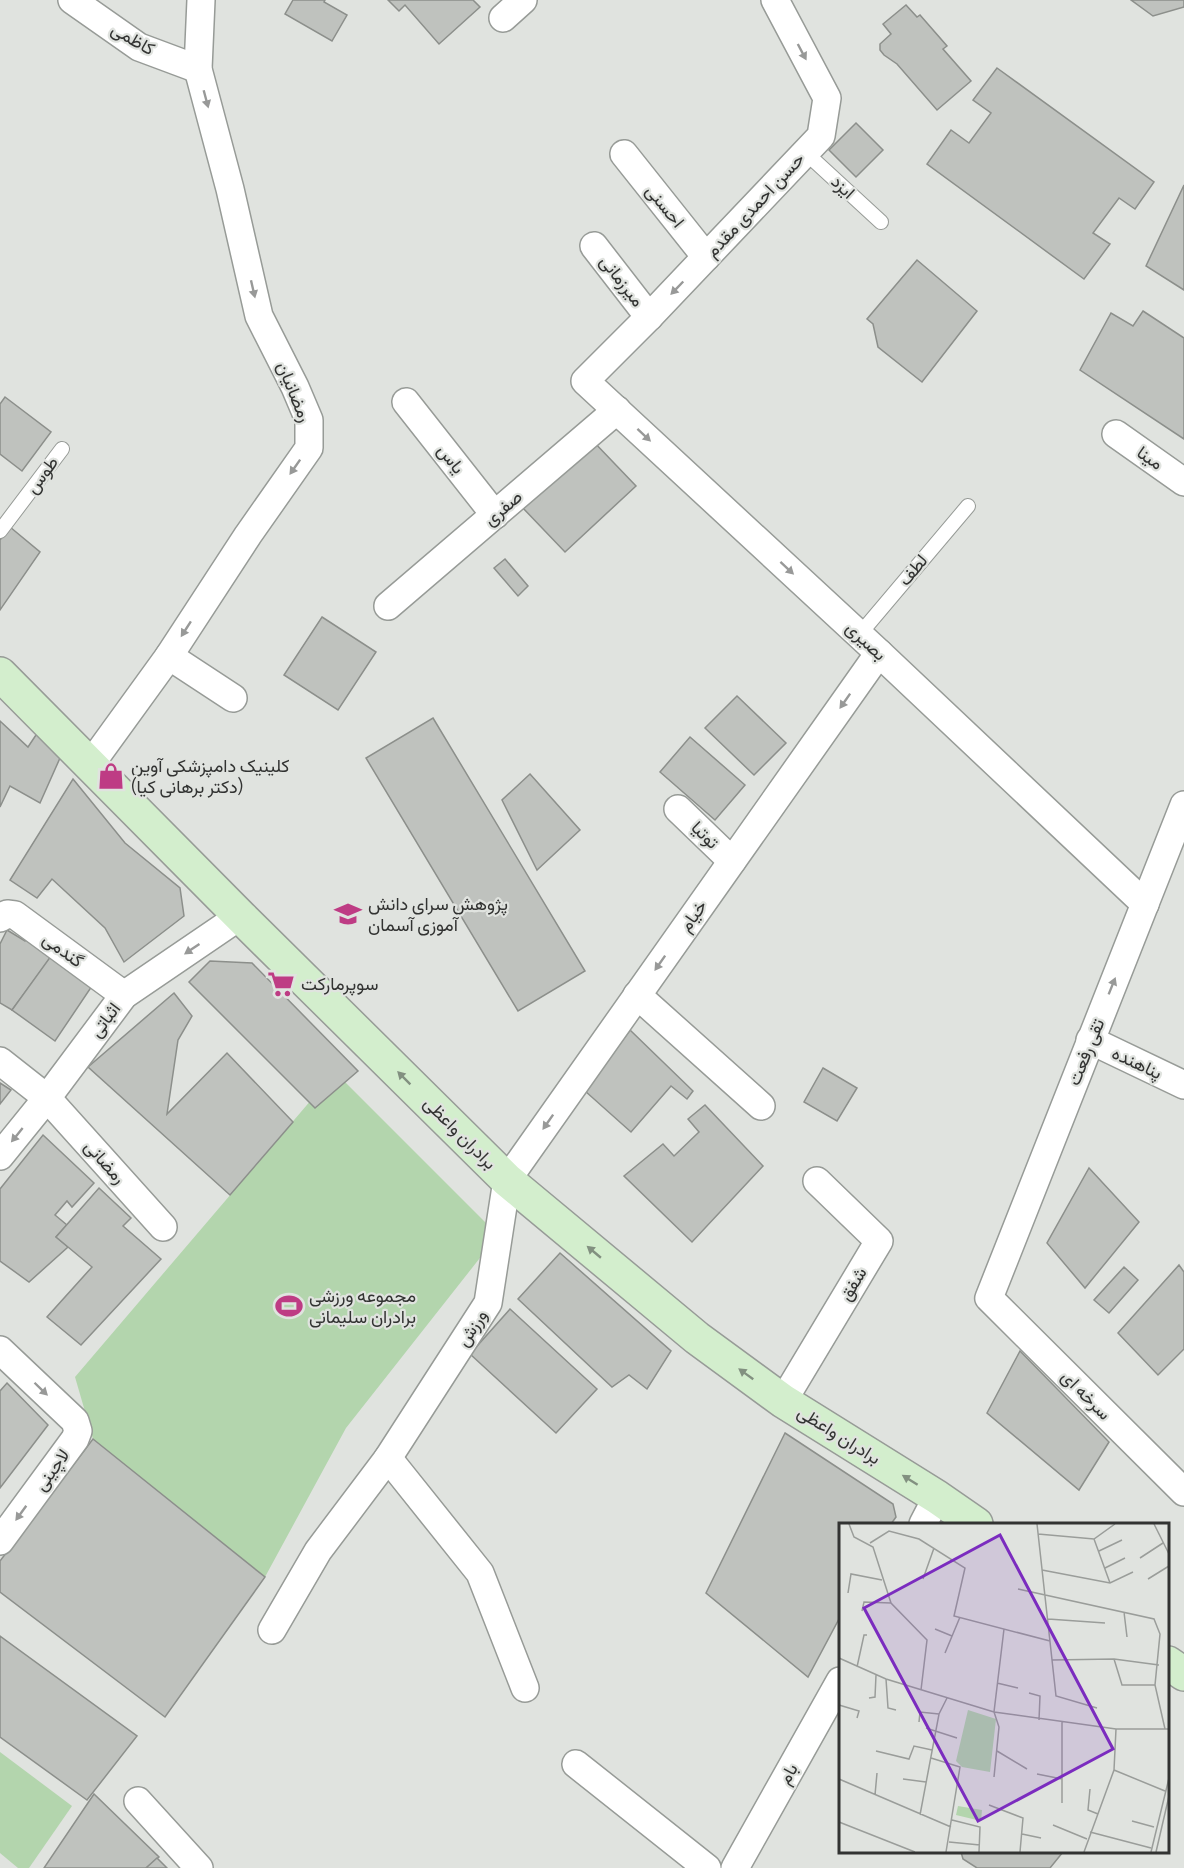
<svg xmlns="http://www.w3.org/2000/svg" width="1184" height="1868" font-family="Bitter,Vazirmatn,serif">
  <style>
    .grass { fill: #b3d5ad }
    .building { fill: #bfc2be; stroke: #8c8f8b; stroke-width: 1.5 }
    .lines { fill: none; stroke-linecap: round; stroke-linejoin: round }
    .lane-casing { stroke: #979b97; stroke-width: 16 }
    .street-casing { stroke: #979b97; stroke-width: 30 }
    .secondary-casing { stroke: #979b97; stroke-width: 36 }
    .lane { stroke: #fff; stroke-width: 14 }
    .street { stroke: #fff; stroke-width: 27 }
    .secondary { stroke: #d3eecd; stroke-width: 33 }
    .oneway { fill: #989998 }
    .oneway2 { fill: #829080 }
    .labels { text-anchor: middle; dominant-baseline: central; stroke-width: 4.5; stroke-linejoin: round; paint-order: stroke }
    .street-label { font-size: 18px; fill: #323332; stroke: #e0e3df }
    .poi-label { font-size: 18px; fill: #323332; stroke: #e0e3df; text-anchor: start }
    .inset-road { fill: none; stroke: #9a9d9a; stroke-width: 1.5 }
    .view { fill: #7b2cbf; fill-opacity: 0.15; stroke: #7b2cbf; stroke-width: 3 }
    .inset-edge { fill: none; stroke: #323332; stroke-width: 3 }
  </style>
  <rect width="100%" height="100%" fill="#e0e3df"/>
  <!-- grass -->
  <g class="grass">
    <polygon points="335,1072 498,1235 346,1428 265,1577 93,1439 75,1377"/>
    <polygon points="0,1752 72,1806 29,1868 18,1868 0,1853"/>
  </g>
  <!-- building -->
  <g class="building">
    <polygon points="293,0 325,0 324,2 347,15 332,41 285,14"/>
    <polygon points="388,0 473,0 480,7 439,44 405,5 399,11"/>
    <polygon points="1131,0 1184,0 1184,7 1153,16"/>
    <polygon points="906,5 917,17 920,15 947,46 943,49 971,81 937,110 897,64 884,55 880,50 880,44 891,34 883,24"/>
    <polygon points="997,68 1154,182 1135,209 1119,198 1093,233 1110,244 1084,279 927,164 951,130 969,143 991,113 973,100"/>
    <polygon points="856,123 883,150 856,177 829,150"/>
    <polygon points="1184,185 1184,290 1146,266"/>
    <polygon points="917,260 977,311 922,382 878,347 873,324 867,319"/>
    <polygon points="1143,311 1184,338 1184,439 1080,370 1111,313 1133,326"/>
    <polygon points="5,397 51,432 22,471 0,454 0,404"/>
    <polygon points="591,439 636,486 565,552 521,506"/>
    <polygon points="10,527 40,552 0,610 0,540"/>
    <polygon points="505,559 528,586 518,596 494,568"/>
    <polygon points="322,617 376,652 338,710 284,675"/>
    <polygon points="737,696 786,743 754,775 705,728"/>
    <polygon points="433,718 585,971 518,1011 366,758"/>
    <polygon points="0,721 28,747 42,726 64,749 40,803 10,786 0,807"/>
    <polygon points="690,737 745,785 715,820 660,772"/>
    <polygon points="530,774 580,830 537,870 502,800"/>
    <polygon points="73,779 125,843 180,888 184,916 124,962 105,928 52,879 37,898 10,880"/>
    <polygon points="7,930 25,941 29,935 55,952 12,1010 0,1003 0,944"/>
    <polygon points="51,956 94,983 55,1041 12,1010"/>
    <polygon points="210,961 252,963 358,1071 315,1108 189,982"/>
    <polygon points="174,993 192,1016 178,1040 167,1114 227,1053 293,1122 230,1195 88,1067"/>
    <polygon points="630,1030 693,1091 687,1099 671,1086 631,1132 585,1091"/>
    <polygon points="823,1068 857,1088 837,1121 804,1102"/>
    <polygon points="0,1083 11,1090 0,1104"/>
    <polygon points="705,1105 763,1166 692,1242 624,1176 663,1144 674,1156 699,1132 688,1119"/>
    <polygon points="43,1135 94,1183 72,1207 67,1201 55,1215 67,1225 56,1237 68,1247 29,1282 0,1261 0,1189"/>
    <polygon points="1089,1168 1139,1222 1085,1288 1047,1243"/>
    <polygon points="99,1188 131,1218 123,1226 161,1259 81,1345 47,1317 92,1267 56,1237"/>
    <polygon points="560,1253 671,1351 647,1389 629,1375 612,1387 518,1299"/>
    <polygon points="1179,1265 1184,1272 1184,1349 1158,1375 1118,1333"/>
    <polygon points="1124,1267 1138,1280 1109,1313 1094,1300"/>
    <polygon points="510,1309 597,1389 556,1433 470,1354"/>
    <polygon points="1020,1351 1109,1442 1079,1490 987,1413"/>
    <polygon points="7,1383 48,1425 0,1488 0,1391"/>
    <polygon points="785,1433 893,1504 896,1517 891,1524 840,1524 840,1617 808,1677 706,1593"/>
    <polygon points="93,1439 265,1577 165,1717 0,1592 0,1561"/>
    <polygon points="0,1636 137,1736 87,1800 0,1737"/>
    <polygon points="94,1794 159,1857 146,1868 44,1868"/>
    <polygon points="961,1852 1063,1852 1050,1868 977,1868 963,1859"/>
    <polygon points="157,1858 167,1868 146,1868"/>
  </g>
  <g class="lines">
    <defs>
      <g id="lane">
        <polyline points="805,152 881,222"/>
        <polyline points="0,531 62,449"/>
        <polyline points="859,635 968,506"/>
      </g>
      <g id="street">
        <polyline points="72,0 139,47 198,69"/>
        <polyline points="775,0 827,98 821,136 649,317 585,381 879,653 1145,904"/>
        <polyline points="503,18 523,0"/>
        <polyline points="624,154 706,257"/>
        <polyline points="594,246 649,317"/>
        <polyline points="406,402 495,515"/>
        <polyline points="1116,434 1184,482"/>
        <polyline points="388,606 617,410"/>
        <polyline points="169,656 233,698"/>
        <polyline points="90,765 169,656 248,535 309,448 309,420 295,387 259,316 230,189 198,69 201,0"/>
        <polyline points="1184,805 989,1298 1184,1492"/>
        <polyline points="678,809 732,861"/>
        <polyline points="0,918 7,914 15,915 124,995"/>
        <polyline points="637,995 761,1106"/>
        <polyline points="1090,1040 1184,1085"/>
        <polyline points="0,1061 47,1098 163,1227"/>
        <polyline points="0,1156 47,1098 124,995 240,916"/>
        <polyline points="0,1350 75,1421 78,1431 75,1439 0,1541"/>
        <polyline points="783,1401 879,1241 817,1181"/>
        <polyline points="388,1458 480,1573 525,1688"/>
        <polyline points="923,1524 937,1497"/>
        <polyline points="272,1630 318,1551 388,1458 488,1303 507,1180 879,653"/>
        <polyline points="576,1764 707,1868"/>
        <polyline points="138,1801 199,1868"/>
        <polyline points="735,1868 840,1681"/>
      </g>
      <g id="secondary">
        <polyline points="0,674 240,916 507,1180 697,1338 783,1401 937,1497 976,1524"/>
        <polyline points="1168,1663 1184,1674"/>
      </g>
    </defs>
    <!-- lane casing -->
    <use href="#lane" class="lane-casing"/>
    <!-- street casing -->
    <use href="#street" class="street-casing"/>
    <!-- secondary casing -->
    <use href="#secondary" class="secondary-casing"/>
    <!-- lane -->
    <use href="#lane" class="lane"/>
    <!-- street -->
    <use href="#street" class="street"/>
    <!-- secondary -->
    <use href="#secondary" class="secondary"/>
  </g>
  <!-- one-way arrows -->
  <defs><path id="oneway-solid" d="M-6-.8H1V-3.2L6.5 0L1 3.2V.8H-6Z" transform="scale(1.5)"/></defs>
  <g class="oneway">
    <use href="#oneway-solid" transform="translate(802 52) rotate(62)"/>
    <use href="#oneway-solid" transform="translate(206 99) rotate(75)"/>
    <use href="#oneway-solid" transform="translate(677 288) rotate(134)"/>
    <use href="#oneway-solid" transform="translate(253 289) rotate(77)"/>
    <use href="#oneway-solid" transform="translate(644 435) rotate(43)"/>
    <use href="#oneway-solid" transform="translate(295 467) rotate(125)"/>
    <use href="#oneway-solid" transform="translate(787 568) rotate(43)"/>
    <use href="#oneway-solid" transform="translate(186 629) rotate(123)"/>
    <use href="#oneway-solid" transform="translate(845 701) rotate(125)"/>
    <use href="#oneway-solid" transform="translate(192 949) rotate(146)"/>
    <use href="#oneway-solid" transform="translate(660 963) rotate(125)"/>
    <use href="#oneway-solid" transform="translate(1112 986) rotate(-68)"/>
    <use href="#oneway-solid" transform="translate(548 1122) rotate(125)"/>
    <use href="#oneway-solid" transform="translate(17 1135) rotate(129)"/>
    <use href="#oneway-solid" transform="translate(41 1389) rotate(44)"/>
    <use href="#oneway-solid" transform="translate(21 1513) rotate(126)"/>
  </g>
  <g class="oneway2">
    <use href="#oneway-solid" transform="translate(404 1078) rotate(-135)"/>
    <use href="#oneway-solid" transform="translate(594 1252) rotate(-140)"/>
    <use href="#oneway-solid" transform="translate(746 1374) rotate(-144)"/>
    <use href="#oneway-solid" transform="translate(910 1480) rotate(-148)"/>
  </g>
  <!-- icons -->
  <defs>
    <symbol id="shop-bare" viewBox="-9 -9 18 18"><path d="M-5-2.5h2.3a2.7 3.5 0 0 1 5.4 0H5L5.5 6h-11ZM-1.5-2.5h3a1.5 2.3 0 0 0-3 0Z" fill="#be3c84" stroke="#e0e3df" stroke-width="2.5" paint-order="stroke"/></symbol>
    <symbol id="school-bare" viewBox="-9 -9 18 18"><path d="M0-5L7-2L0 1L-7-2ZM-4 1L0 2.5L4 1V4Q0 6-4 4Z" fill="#be3c84" stroke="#e0e3df" stroke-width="2.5" paint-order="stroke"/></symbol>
    <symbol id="supermarket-bare" viewBox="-9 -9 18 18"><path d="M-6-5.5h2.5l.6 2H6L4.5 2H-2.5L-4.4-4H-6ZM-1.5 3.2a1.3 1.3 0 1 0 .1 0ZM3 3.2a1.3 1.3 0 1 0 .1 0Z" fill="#be3c84" stroke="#e0e3df" stroke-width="2.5" paint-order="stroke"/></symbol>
    <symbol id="stadium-bare" viewBox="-9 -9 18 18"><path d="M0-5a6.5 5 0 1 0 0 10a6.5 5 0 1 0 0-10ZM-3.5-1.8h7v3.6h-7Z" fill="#be3c84" stroke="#e0e3df" stroke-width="2.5" paint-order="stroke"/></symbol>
  </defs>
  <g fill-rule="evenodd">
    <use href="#shop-bare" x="92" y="757" width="38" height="38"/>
    <use href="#school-bare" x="329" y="895" width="38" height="38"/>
    <use href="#supermarket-bare" x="262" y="965" width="38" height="38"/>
    <use href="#stadium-bare" x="270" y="1287" width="38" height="38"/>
  </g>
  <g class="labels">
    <!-- street labels -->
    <g class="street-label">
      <text transform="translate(133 39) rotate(30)">کاظمی</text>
      <text transform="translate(843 187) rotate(43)">ایزد</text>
      <text transform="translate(755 205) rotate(-47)">حسن احمدی مقدم</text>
      <text transform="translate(665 206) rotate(51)">احسنی</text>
      <text transform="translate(622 281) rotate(52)">میرزمانی</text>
      <text transform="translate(294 392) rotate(68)">رمضانیان</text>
      <text transform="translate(1150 458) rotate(35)">مینا</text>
      <text transform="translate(451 459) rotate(52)">یاس</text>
      <text transform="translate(42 475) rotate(-53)">طوس</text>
      <text transform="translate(503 508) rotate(-40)">صفری</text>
      <text transform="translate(913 570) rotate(-50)">لطف</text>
      <text transform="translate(866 641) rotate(43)">بصیری</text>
      <text transform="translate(705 835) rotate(44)">توتیا</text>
      <text transform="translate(693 916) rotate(-55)">خیام</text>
      <text transform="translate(63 950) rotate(36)">گندمی</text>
      <text transform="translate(105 1020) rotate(-53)">اثباتی</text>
      <text transform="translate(1086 1052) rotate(-68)">تقی رفعت</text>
      <text transform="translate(1137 1063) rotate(25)">پناهنده</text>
      <text transform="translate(460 1133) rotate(45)">برادران واعظی</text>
      <text transform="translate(105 1162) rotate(48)">رمضانی</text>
      <text transform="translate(853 1284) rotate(-59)">شفق</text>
      <text transform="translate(472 1328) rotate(-57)">ورزش</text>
      <text transform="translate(1086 1395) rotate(45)">سرخه ای</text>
      <text transform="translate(839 1435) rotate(32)">برادران واعظی</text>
      <text transform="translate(52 1470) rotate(-54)">لاچینی</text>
      <text transform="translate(788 1774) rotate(-61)">بام</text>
    </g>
    <!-- poi labels -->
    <g class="poi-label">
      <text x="131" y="766">کلینیک دامپزشکی آوین<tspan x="131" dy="21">(دکتر برهانی کیا)</tspan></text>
      <text x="368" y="904">پژوهش سرای دانش<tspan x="368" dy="21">آموزی آسمان</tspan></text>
      <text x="301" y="984">سوپرمارکت</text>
      <text x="309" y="1296">مجموعه ورزشی<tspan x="309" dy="21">برادران سلیمانی</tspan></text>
    </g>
  </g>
  <!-- overview -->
  <g transform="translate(839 1523)">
    <rect width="330" height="330" fill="#e0e3df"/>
    <path d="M129 187 157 196 151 249 123 244 117 238ZM119 283 143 287 142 298 117 292Z" fill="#b3d5ad"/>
    <path class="inset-road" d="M10 1 15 14 34 24 52 80 88 117 82 167M198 1 217 173 258 185M315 1 330 31M199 11 255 16 276 1M255 16 271 60M31 20 50 8 80 16 126 45 115 93 211 118M260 28 283 17M301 35 324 20M266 45 286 35M203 47 271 60 294 49M84 56 95 25M309 56 330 43M179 66 315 96 321 111 316 162 326 206M9 70 12 51 43 57M23 88 25 79 52 80M285 89 288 114M209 96 266 100M96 106 113 113M106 130 121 94M0 135 47 156 155 189 277 206H330M275 136 283 162H316M213 137 275 136 320 142M18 144 25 112H28M47 156 49 185 57 187M158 160 179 165M190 170 201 173 200 197M30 175 36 174 37 152M0 182 20 188 18 195M80 199 81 189 100 191M87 205 118 215M37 228 70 236 75 223 93 227M158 228 188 246M92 235 121 244 107 329M275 247 326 268M198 251 223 256M155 254 160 204 155 189 165 106M0 256 112 304M64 256 87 259M251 266 249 287 259 291M36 272 38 250M223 280V199M150 282 184 295 181 329M81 292 100 191 108 175M113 297 141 304 140 329M293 298 315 304M0 299 76 329M214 302 248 316M251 309 312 325M183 311 202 315M110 319 141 322M245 329 275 247 277 206M312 329 330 255M317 329 330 273"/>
    <path class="view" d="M161 12 274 226 139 298 25 85Z"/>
    <rect width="330" height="330" class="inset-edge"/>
  </g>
</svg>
